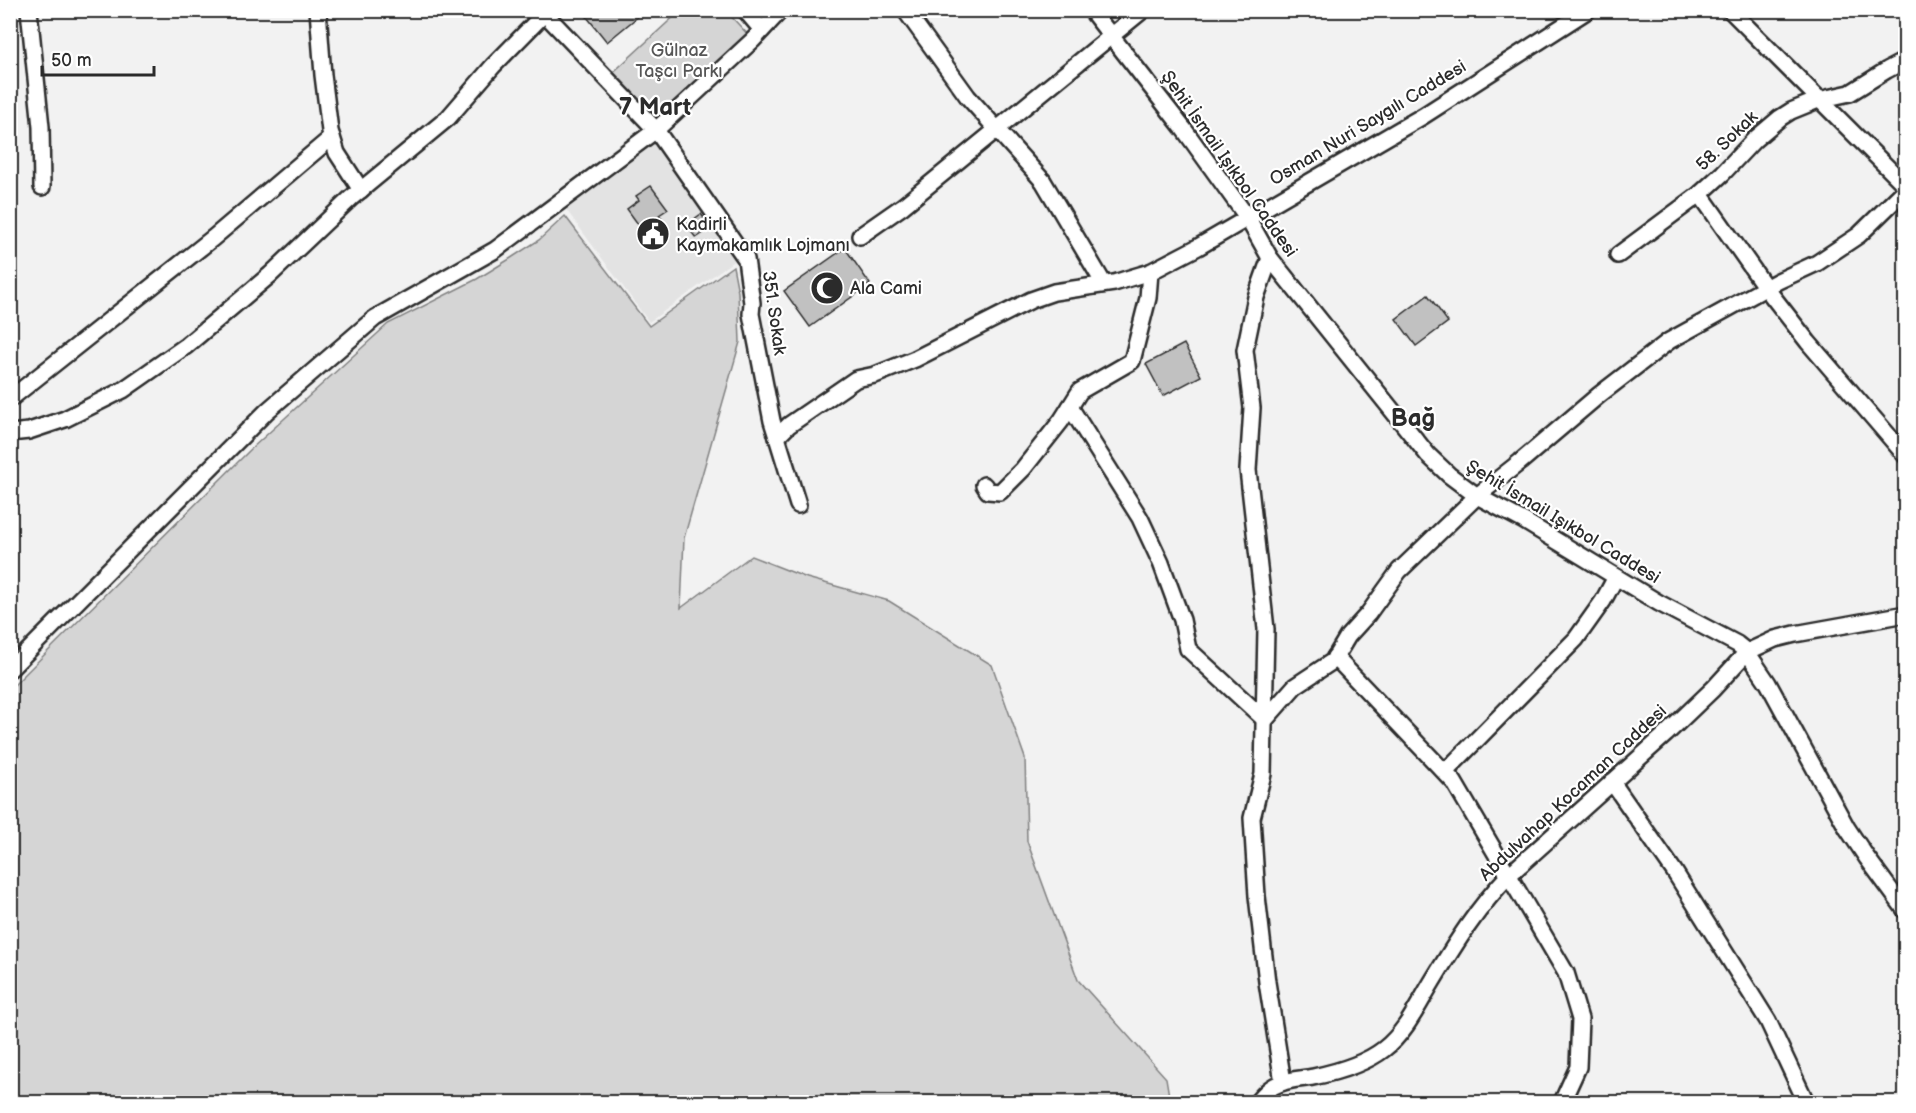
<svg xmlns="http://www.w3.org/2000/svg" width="1916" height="1113" font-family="'Balsamiq Sans',sans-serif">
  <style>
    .built { fill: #e3e3e3 }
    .green { fill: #d5d5d5; stroke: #808080; stroke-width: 1.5 }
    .building { fill: #c1c1c1; stroke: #2b2b2b; stroke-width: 1.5 }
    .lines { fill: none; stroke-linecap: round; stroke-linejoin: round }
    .minor-casing { stroke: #2b2b2b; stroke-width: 20 }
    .minor { stroke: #fff; stroke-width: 15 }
    .labels { text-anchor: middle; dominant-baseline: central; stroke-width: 4.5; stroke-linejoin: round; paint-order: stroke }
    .park-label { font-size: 18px; fill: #565656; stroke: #fff }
    .street-label { font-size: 18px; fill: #2b2b2b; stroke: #fff }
    .poi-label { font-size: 18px; fill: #2b2b2b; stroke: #fff; text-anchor: start }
    .district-label { font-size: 24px; font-weight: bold; fill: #2b2b2b; stroke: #fff }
  </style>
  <rect width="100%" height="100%" fill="#f2f2f2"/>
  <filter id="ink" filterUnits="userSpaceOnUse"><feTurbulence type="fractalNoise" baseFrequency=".0167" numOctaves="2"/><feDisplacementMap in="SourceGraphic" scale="12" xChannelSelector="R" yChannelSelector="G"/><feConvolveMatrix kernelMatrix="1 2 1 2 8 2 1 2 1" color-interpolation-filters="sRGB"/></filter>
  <g filter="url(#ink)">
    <!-- built -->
    <polygon class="built" points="654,142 739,257 649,322 565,208"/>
    <!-- green -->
    <g class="green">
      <polygon points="680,11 726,11 753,40 656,130 607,78"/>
      <polygon points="565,216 649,326 733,266 738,292 740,342 684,538 681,608 751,556 807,578 889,601 992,665 1025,758 1027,841 1078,980 1166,1078 1170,1102 11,1102 11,688 251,449 388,324 477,279 508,260 539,240"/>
    </g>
    <!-- building -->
    <g class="building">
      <polygon points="594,10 646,10 607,42 587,17"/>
      <polygon points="651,186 668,209 659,215 662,218 643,231 627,209 639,200 636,196"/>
      <polygon points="701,214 711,228 696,238 686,225"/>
      <polygon points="845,248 870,284 810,327 784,291"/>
      <polygon points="1428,295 1448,322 1416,346 1396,319"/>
      <polygon points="1184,344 1201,376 1163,396 1146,364"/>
    </g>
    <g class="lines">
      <defs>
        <g id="minor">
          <polyline points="29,10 41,127 42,187"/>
          <polyline points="318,10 323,75 330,131 337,153 361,190"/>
          <polyline points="745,10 762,30"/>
          <polyline points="905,10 968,97 1043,181 1104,284"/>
          <polyline points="1091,10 1183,128 1247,217 1270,258 1428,455 1449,475 1477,496 1524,521 1659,603 1737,644 1747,652 1768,683 1847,828 1867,858 1906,911"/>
          <polyline points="1730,10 1906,186"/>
          <polyline points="545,14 656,130 746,259 752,303 751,314 772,421 798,505"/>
          <polyline points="1700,194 1766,288 1808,342 1906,456"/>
          <polyline points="860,236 903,206 1143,10"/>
          <polyline points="1618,255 1700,194 1723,173 1754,140 1780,118 1791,111 1818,100 1850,93 1887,70 1906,60"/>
          <polyline points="1270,258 1256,297 1245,350 1252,408 1248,470 1266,629 1263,774 1252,818 1257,896 1267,982 1283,1082"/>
          <polyline points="10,399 213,238 332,137"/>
          <polyline points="1070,407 1140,518 1161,563 1182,620 1188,649 1265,720 1295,686 1333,661 1348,636 1368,614 1399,571 1477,496 1520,462 1599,395 1669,341 1778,281 1817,263 1859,235 1906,189"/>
          <polyline points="10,433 29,431 65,419 123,390 186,346 270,275 351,198 448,118 493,66 548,10"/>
          <polyline points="777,437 789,425 856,379 875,375 915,359 1031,300 1054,292 1114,283 1130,278 1150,272 1198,247 1423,116 1588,10"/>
          <polyline points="984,485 988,491 1000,492 1023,469 1061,421 1080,391 1132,361 1148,298 1150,272"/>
          <polyline points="1335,657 1454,782 1566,973 1580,1019 1578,1067 1562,1102"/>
          <polyline points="10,669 267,411 375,318 495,250 656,130 753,40 781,10"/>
          <polyline points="1445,772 1576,639 1603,601 1616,577"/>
          <polyline points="1612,782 1674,871 1768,1021 1806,1102"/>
          <path d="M1257 1102C1264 1094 1271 1086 1281 1083 1291 1079 1303 1079 1313 1077 1337 1072 1365 1064 1384 1049 1406 1032 1418 1005 1432 982 1455 944 1478 907 1509 875L1666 734 1713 689 1747 652 1775 639 1795 634 1906 614"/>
        </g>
      </defs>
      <!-- minor casing -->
      <use href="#minor" class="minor-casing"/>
      <!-- minor -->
      <use href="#minor" class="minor"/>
    </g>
  </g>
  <!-- icons -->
  <defs>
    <symbol id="civic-disc" viewBox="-11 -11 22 22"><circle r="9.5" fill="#2b2b2b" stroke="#fff"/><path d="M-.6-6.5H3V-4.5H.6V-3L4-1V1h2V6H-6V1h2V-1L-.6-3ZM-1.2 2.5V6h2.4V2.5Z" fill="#fff"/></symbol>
    <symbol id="mosque-disc" viewBox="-11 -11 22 22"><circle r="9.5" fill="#2b2b2b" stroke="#fff"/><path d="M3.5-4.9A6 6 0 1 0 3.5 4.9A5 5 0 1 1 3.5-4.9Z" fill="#fff"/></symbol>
  </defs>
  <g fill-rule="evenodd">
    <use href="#civic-disc" x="634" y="215" width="38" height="38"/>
    <use href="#mosque-disc" x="808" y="269" width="38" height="38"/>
  </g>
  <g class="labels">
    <!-- park labels -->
    <g class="park-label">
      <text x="679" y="50">Gülnaz<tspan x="679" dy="21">Taşcı Parkı</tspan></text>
    </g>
    <!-- street labels -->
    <g class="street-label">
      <text transform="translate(1368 123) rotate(-31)">Osman Nuri Saygılı Caddesi</text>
      <text transform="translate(1727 141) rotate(-44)">58. Sokak</text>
      <text transform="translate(1229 164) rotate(55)">Şehit İsmail Işıkbol Caddesi</text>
      <text transform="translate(774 313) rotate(82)">351. Sokak</text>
      <text transform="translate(1563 522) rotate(31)">Şehit İsmail Işıkbol Caddesi</text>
      <text transform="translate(1573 793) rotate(-43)">Abdulvahap Kocaman Caddesi</text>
    </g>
    <!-- poi labels -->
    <g class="poi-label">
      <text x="676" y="224">Kadirli<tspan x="676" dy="21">Kaymakamlık Lojmanı</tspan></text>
      <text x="850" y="288">Ala Cami</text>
    </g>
    <!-- district labels -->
    <g class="district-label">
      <text x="655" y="107">7 Mart</text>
      <text x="1413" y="418">Bağ</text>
    </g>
  </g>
  <!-- margin -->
  <rect width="1916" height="1113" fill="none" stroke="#fff" stroke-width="36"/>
  <rect x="18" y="18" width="1880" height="1077" fill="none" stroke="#2b2b2b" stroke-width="2" filter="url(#ink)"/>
  <!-- scale -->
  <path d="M42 66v9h112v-9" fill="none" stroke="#2b2b2b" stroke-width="3"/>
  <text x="51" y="66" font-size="18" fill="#2b2b2b" stroke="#ffffff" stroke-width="4.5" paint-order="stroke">50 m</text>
</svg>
